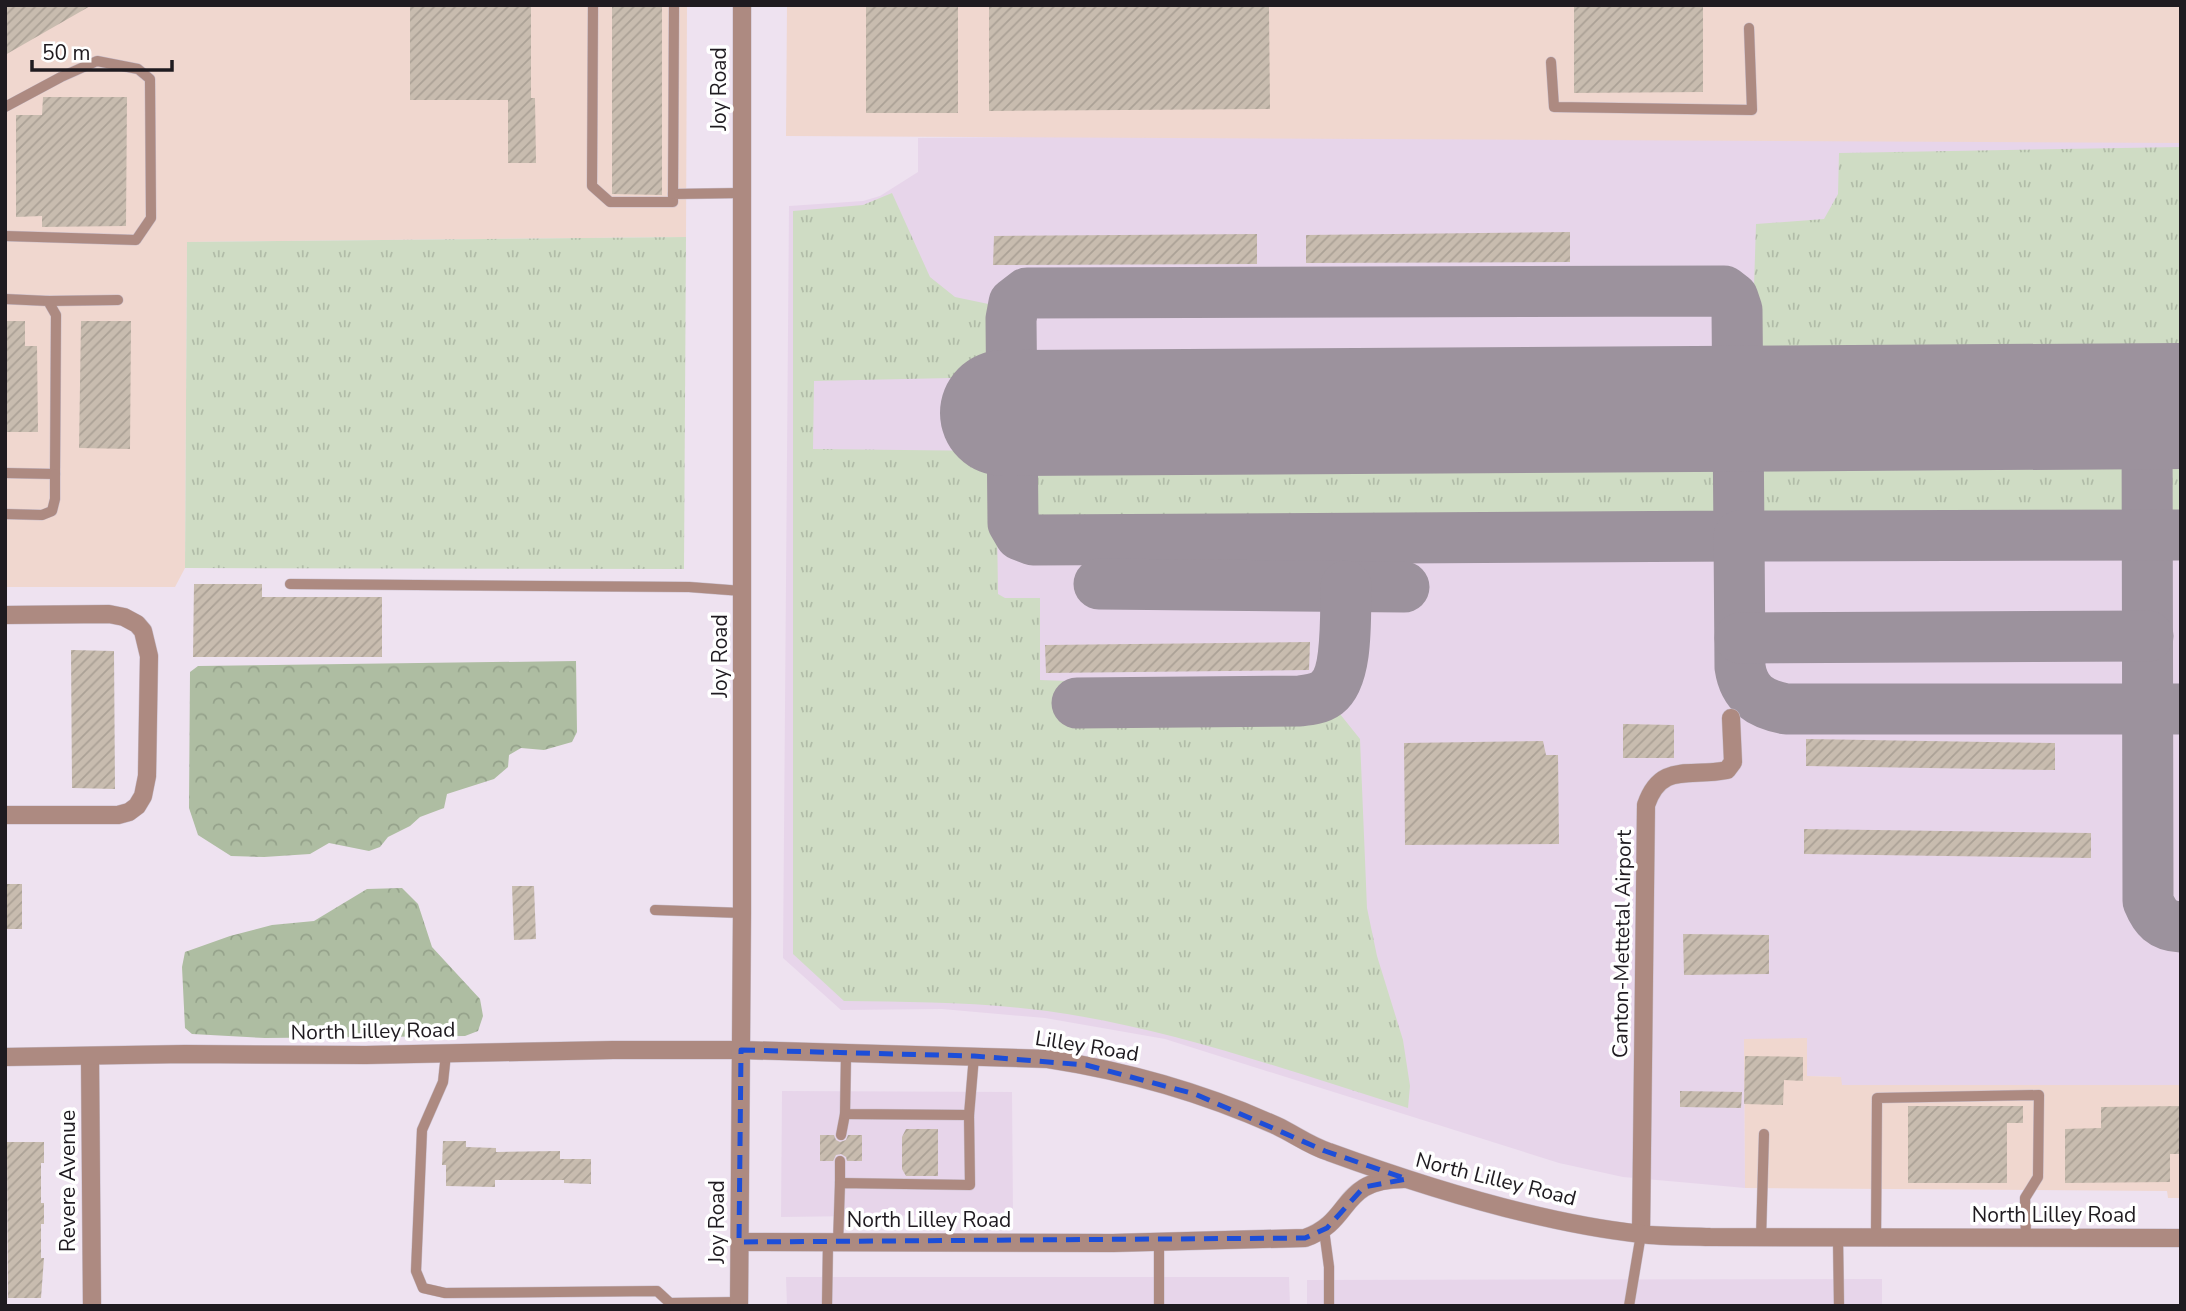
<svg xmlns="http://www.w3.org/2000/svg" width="2186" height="1311" font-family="'Nunito Sans',sans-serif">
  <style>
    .built { fill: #e7d5ea }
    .industrial { fill: #f0d7cf }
    .grass { fill: url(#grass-tufts) }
    .forest { fill: url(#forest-crowns) }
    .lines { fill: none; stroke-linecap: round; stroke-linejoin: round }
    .taxiway { stroke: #9c929d; stroke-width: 51 }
    .runway { stroke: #9c929d; stroke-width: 126 }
    .building { fill: url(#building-hatch) }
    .service-casing { stroke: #c9becb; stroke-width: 11 }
    .minor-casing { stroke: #c9becb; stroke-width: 19 }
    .tertiary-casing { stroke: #c9becb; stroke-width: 19 }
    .service { stroke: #ad8a81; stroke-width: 10 }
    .minor { stroke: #ad8a81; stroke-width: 18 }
    .tertiary { stroke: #ad8a81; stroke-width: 18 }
    .marked { fill: none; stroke: #1d4ed8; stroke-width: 5; stroke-dasharray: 14 9; stroke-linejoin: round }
    .labels { text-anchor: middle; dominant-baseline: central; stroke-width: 7; stroke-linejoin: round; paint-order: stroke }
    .street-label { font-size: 21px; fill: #1f1b20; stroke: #fff }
  </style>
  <defs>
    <pattern id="grass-tufts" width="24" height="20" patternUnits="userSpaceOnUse" patternTransform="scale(1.75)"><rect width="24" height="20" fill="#cfdcc4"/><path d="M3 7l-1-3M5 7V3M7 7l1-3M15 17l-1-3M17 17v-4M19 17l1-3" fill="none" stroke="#b1bca8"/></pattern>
    <pattern id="forest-crowns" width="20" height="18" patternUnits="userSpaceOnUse" patternTransform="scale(1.75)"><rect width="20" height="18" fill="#aebda2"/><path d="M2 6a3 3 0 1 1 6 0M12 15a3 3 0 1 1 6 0" fill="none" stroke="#95a28b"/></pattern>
    <pattern id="building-hatch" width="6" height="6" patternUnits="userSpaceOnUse" patternTransform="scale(1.75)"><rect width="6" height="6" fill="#c8bcaf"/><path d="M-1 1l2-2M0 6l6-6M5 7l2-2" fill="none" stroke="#aba196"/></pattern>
  </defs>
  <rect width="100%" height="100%" fill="#eee2f0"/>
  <!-- built -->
  <g class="built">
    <polygon points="1279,134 2181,137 2181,1085 1841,1085 1841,1077 1806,1076 1744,1039 1745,1188 1702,1184 1623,1177 1559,1163 1165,1039 1045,1018 942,1009 841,1010 783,958 789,206 863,201 880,196 918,172 918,138"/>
    <polygon points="782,1091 1012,1092 1013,1214 781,1217"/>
    <polygon points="786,1277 1289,1277 1290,1306 787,1306"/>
    <polygon points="1882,1279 1882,1306 1307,1306 1307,1280"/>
  </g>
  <!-- industrial -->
  <g class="industrial">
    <polygon points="5,5 687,5 686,237 187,242 185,568 175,587 5,587"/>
    <polygon points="787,5 2181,5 2181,143 786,136"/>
    <polygon points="1807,1038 1807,1076 1841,1077 1842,1085 2181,1085 2181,1198 2168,1198 2167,1191 1745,1188 1744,1039"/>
  </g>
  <!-- grass -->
  <g class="grass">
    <polygon points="2181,147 2181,372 1758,375 1752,349 1756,224 1824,219 1838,194 1839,153"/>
    <path d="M892 193 930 277 955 297 998 306 997 377 814 381 813 449 996 451 998 594 1005 598H1040V680L1069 681V714L1080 716 1319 714 1330 709 1340 714 1360 739 1367 908 1377 956 1403 1040 1410 1086 1408 1108C1289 1071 1170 1028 1047 1011 980 1002 912 1002 844 1001L793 954V211L863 205Z"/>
    <polygon points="686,237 684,569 185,568 187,242"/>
    <path d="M1759 444H2119L2125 446C2135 467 2130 493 2125 514L2076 523 1804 525 1758 516 1752 473 1756 446Z"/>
    <polygon points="2173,444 2181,444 2181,517 2168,514 2160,471 2165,448"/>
    <path d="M1697 447 1715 450C1721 473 1720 493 1716 516L1665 525 1064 526C1055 524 1043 524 1036 518 1024 507 1028 474 1031 461L1048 450Z"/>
  </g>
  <!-- forest -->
  <g class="forest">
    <polygon points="576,661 577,732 572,742 544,750 521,748 509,755 508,767 494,779 447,794 444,808 420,817 410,826 388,837 380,847 369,851 329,843 310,854 264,857 231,856 198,835 189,808 190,672 198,666"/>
    <polygon points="402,888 418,904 432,947 480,999 483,1016 478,1031 465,1036 265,1038 192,1034 185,1028 182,967 185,952 230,936 272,925 314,921 367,889"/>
  </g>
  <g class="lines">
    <!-- taxiway -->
    <g class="taxiway">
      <polygon points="1724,291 1733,298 1737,310 1739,536 1033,540 1020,535 1013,523 1011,319 1014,303 1027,293"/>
      <path d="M2147 407 2148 901C2155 918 2162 926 2181 927"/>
      <path d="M2181 535 1739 536 1740 667C1744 694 1760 704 1786 709H2181"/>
      <polyline points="1099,584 1404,587"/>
      <polyline points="1740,638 2148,636"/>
      <path d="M1077 703 1300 701C1309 700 1319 699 1327 693 1349 676 1345 613 1346 586"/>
    </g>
    <!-- runway -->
    <polyline class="runway" points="1003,413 2181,406"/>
  </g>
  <!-- building -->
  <g class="building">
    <polygon points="5,5 92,5 5,55"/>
    <polygon points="410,5 531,5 531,98 535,98 536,163 508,163 508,100 410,100"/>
    <polygon points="612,5 662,5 662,195 612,194"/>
    <rect x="866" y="5" width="92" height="108"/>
    <polygon points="989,5 1269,5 1270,109 989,111"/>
    <polygon points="1574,5 1703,5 1703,92 1574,93"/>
    <polygon points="43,97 127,97 126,226 42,227 42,216 16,217 16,115 42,115"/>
    <polygon points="1570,232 1570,262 1306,263 1306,235"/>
    <polygon points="1257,234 1257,264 993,265 994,236"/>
    <polygon points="5,321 25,321 25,346 37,346 38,432 5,432"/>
    <polygon points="81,321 131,321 130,449 79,448"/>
    <polygon points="194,584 262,584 262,597 382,597 382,657 193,657"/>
    <polygon points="1310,642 1309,670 1046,673 1045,645"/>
    <polygon points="71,650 114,651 115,789 72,788"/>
    <polygon points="1623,724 1674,725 1674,758 1623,758"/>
    <polygon points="1806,739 2055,743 2055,770 1806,766"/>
    <polygon points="1543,741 1546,755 1558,755 1559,844 1405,845 1404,743"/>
    <polygon points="1804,829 2091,833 2091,858 1804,854"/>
    <rect x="5" y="884" width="17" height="45"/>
    <polygon points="512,886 534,886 536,939 514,940"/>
    <polygon points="1683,934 1769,935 1769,974 1684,975"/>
    <polygon points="1745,1056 1803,1057 1803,1081 1784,1080 1783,1105 1744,1104"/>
    <polygon points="1680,1091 1742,1092 1741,1108 1680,1107"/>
    <polygon points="1908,1106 2023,1106 2023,1123 2007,1123 2007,1183 1908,1183"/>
    <polygon points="2181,1106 2181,1154 2170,1154 2170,1182 2065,1183 2065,1129 2101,1128 2101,1107"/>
    <polygon points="906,1129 938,1129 938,1176 906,1176 902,1169 902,1137"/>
    <polygon points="820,1135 834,1135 836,1140 840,1142 846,1140 848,1135 862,1135 862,1161 847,1161 846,1157 841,1154 836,1155 833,1161 820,1161"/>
    <polygon points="443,1141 466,1141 466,1147 496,1148 496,1152 560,1151 560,1159 591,1159 591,1184 564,1183 564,1180 495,1180 495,1187 446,1186 446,1165 442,1165"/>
    <polygon points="7,1142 44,1142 44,1163 41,1163 41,1203 44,1203 44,1224 41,1224 41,1258 44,1258 41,1298 8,1298"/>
  </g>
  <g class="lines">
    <defs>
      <g id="service">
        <polyline points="593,5 592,186 610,202 673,202 673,194 742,193"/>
        <polyline points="1551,62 1554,107 1752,110 1749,28"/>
        <polyline points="5,107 61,77 97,61 138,69 150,79 151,218 136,240 5,236"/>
        <polyline points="673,194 674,5"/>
        <polyline points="5,299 48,301 56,315 55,474 5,473"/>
        <polyline points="48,301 118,300"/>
        <polyline points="5,514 42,515 52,511 55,499 55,474"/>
        <polyline points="290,584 689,587 742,591"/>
        <polyline points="655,910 742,913"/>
        <polyline points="446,1054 443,1082 422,1130 416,1271 423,1288 445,1293 657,1291 670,1303 739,1302"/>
        <polyline points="969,1115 974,1056"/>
        <polyline points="841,1135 845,1114"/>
        <polyline points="840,1161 840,1183"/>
        <polyline points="1324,1230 1329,1267 1329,1306"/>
        <polyline points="1761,1238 1764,1134"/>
        <polyline points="1838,1238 1839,1306"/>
        <polyline points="1876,1238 1877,1098 2039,1095 2038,1177 2025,1198 2026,1238"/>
        <polyline points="1159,1242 1159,1306"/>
        <polyline points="838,1243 840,1183 970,1185 969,1115 845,1114 846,1055"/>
        <polyline points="827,1306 828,1242"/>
        <polyline points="1629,1306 1641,1234"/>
      </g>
      <g id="minor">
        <polyline points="5,615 109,614 124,617 137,624 143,631 149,656 147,776 143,796 137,806 129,812 118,815 5,815"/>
        <polyline points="90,1056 92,1306"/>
        <path d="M1641 1234 1646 805C1661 761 1690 778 1727 770L1733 762 1731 718"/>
        <path d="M739 1242 1113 1243 1305 1238C1354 1221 1338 1179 1404 1179"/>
      </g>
      <g id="tertiary">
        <path d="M5 1057 185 1054 366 1055 613 1050H741L1048 1059C1126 1071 1204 1093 1277 1126 1294 1134 1310 1146 1329 1152 1425 1187 1540 1223 1641 1234 1664 1237 1688 1236 1710 1237L2181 1238"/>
        <polyline points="739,1306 742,913 742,5"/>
      </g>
    </defs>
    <!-- service casing -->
    <use href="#service" class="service-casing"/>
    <!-- minor casing -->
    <use href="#minor" class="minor-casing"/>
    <!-- tertiary casing -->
    <use href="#tertiary" class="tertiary-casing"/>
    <!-- service -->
    <use href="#service" class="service"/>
    <!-- minor -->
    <use href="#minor" class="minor"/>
    <!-- tertiary -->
    <use href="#tertiary" class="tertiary"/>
  </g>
  <!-- marked area -->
  <path class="marked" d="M741 1050 974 1056 1086 1065 1195 1094 1325 1151 1407 1179 1364 1187 1327 1228 1305 1238 739 1242Z"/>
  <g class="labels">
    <!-- street labels -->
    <g class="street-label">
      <text transform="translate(719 89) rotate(-90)">Joy Road</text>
      <text transform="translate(720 656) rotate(-90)">Joy Road</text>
      <text transform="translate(1622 944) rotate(-89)">Canton-Mettetal Airport</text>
      <text transform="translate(373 1031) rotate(-1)">North Lilley Road</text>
      <text transform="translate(1087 1046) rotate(9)">Lilley Road</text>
      <text transform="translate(1496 1179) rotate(14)">North Lilley Road</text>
      <text transform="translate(68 1181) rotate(-90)">Revere Avenue</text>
      <text x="2054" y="1215">North Lilley Road</text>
      <text x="929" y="1220">North Lilley Road</text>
      <text transform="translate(717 1222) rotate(-90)">Joy Road</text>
    </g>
  </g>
  <!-- border -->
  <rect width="2186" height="1311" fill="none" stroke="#1f1b20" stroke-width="14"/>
  <!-- scale -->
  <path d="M32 60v10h140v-10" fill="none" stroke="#1f1b20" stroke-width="3.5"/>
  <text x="42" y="60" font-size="21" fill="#1f1b20" stroke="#ffffff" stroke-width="5" paint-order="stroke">50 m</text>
</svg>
